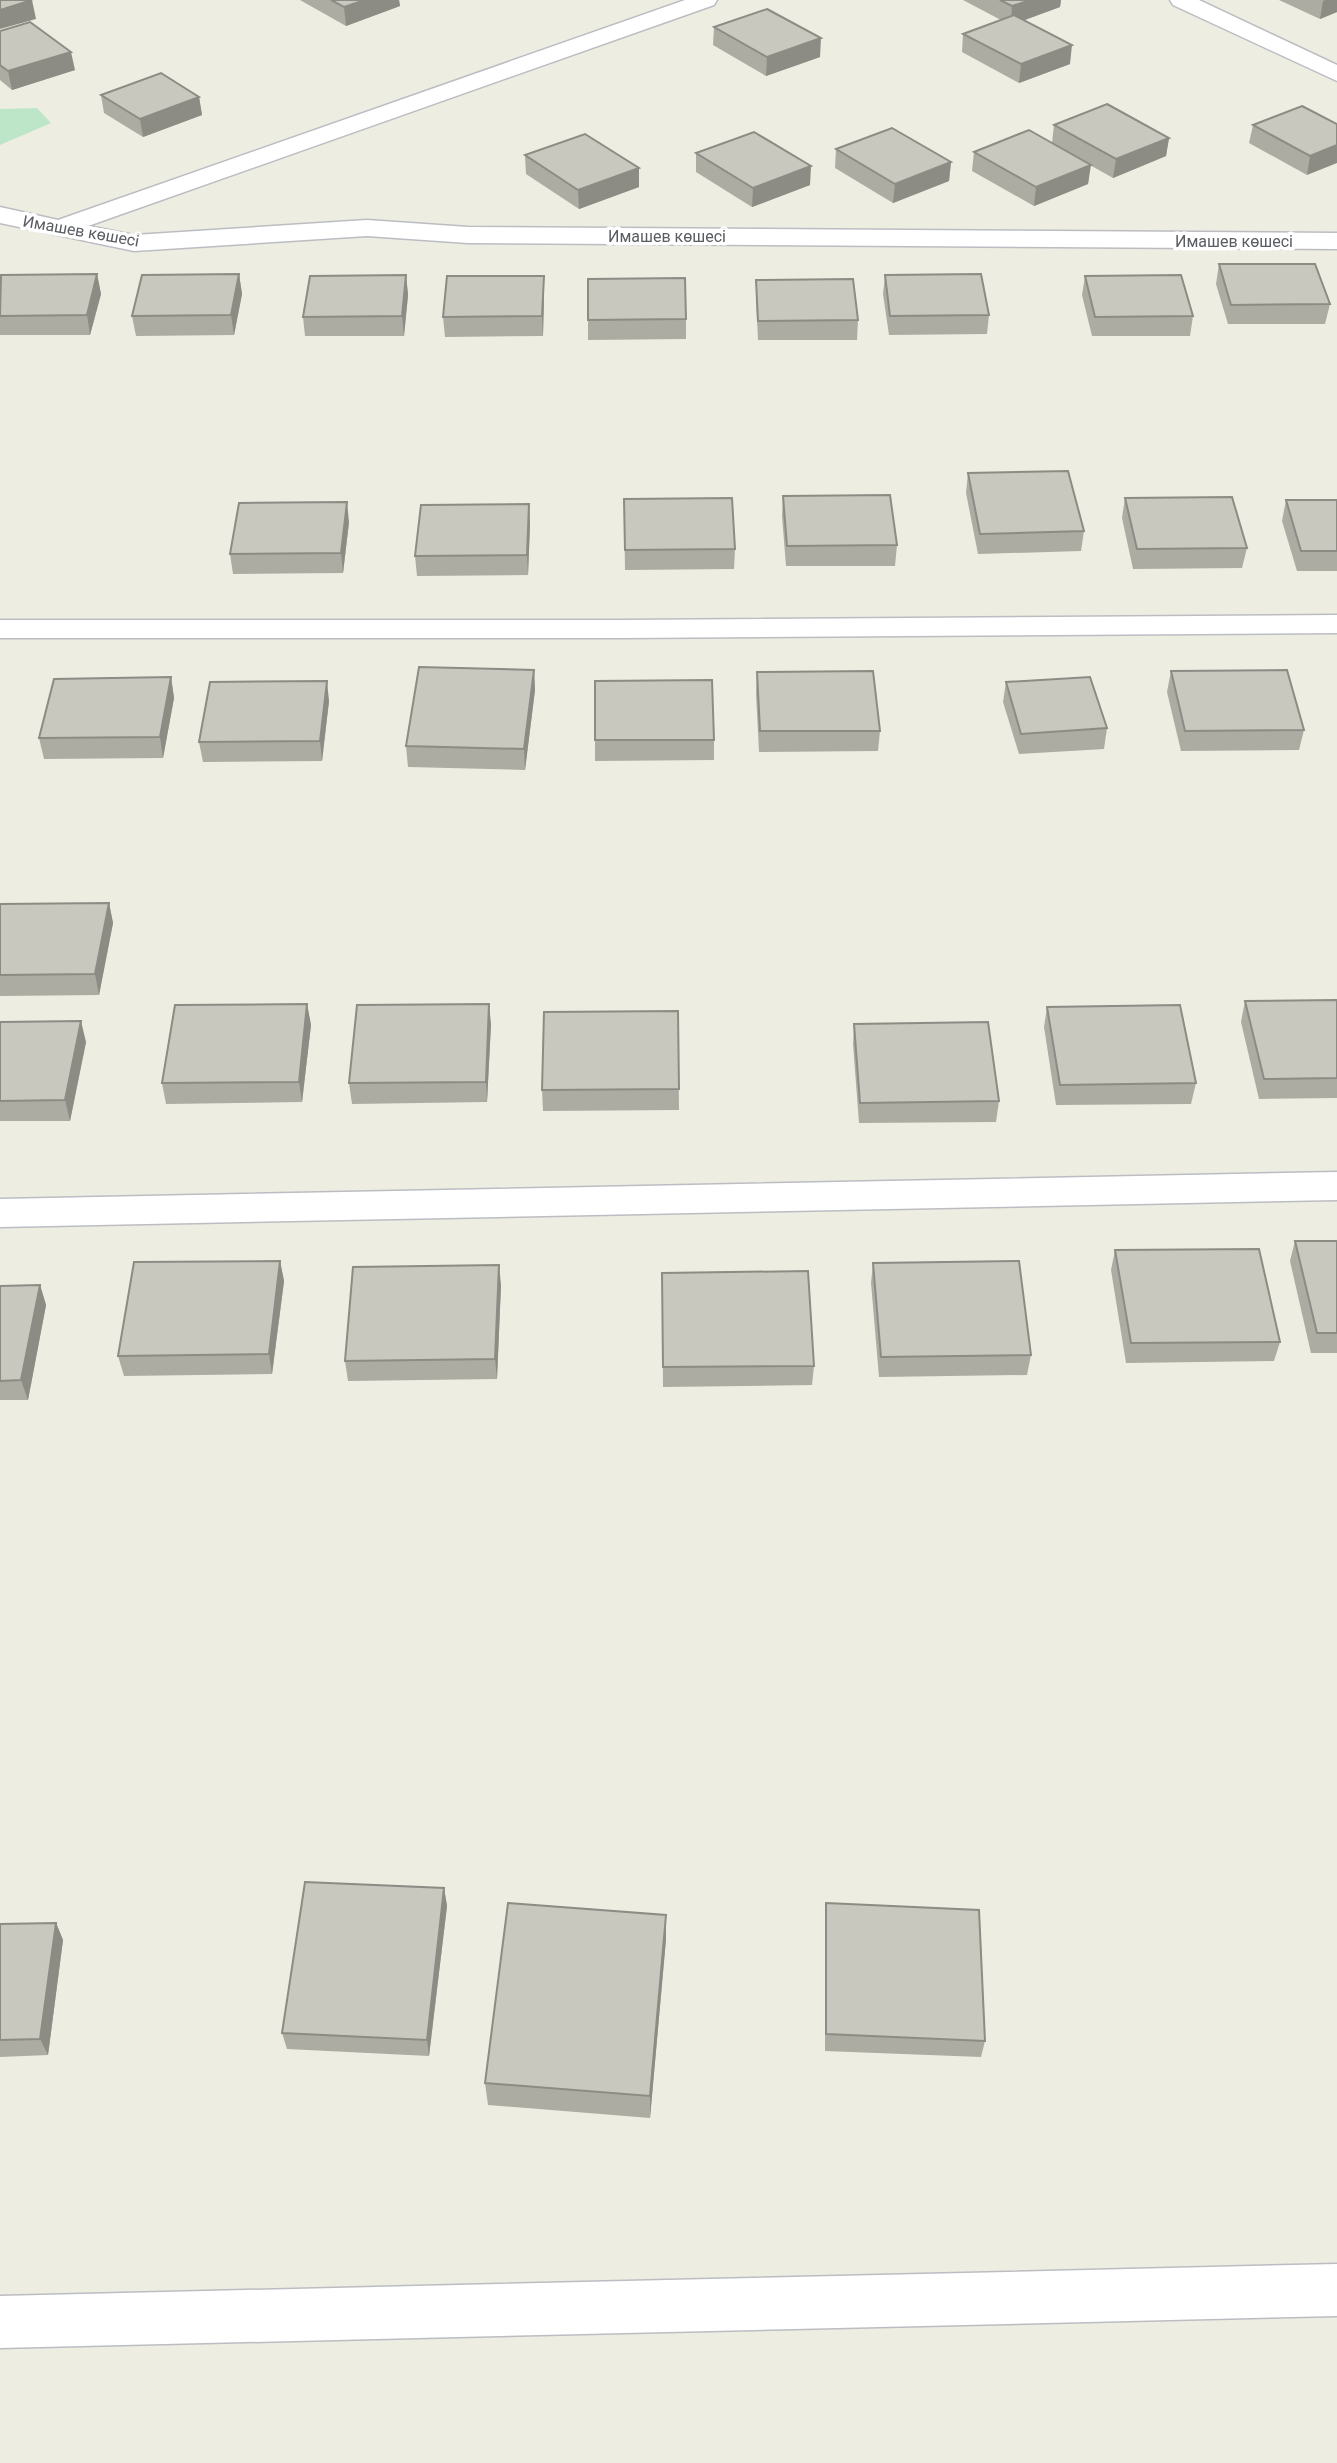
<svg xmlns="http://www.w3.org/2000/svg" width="1337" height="2463" font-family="Roboto,sans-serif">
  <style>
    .green { fill: #bde6c8 }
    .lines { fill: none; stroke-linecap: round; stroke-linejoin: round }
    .street-casing { stroke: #bcbdc3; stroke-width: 3 }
    .street { fill: #fff; fill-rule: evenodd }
    .wall { fill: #acaca3 }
    .shaded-wall { fill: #8c8c85 }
    .building { fill: #c8c8be; stroke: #8c8c85; stroke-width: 2 }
    .labels { text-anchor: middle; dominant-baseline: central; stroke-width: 7; stroke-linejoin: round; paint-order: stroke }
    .far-street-label { font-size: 16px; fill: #5a5c63; stroke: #fff }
  </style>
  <rect width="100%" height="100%" fill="#edede1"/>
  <!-- green -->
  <polygon class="green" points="37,108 51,123 0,145 0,109"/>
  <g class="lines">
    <defs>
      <g id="street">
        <polygon points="685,0 717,0 714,5 88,226 134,235 367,220 468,227 1337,233 1337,249 468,243 367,236 134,251 0,223 0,207 58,220"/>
        <polygon points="1170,0 1199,0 1337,65 1337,81 1173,5"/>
        <polygon points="1337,615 1337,633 625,638 0,638 0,620 625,620"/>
        <polygon points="1337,1172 1337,1200 0,1227 0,1199"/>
        <polygon points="1337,2264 1337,2316 0,2348 0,2296"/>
      </g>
    </defs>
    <!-- street casing -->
    <use href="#street" class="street-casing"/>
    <!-- street -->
    <use href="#street" class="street"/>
  </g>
  <!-- wall -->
  <g class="wall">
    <polygon points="300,0 399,0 400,6 346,26"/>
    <polygon points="963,0 1061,0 1060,7 1024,20 1070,64 1019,83 962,52 963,34 1001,20"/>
    <polygon points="1279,0 1337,0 1337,12 1320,19"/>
    <polygon points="714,27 820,57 766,76 713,45"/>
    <polygon points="0,31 75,70 12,90 0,80"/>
    <polygon points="101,95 199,97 202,115 143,137 104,113"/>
    <polygon points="1337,124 1307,175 1249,143 1253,125"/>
    <polygon points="1054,125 1169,138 1166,156 1113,178 1090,165 1088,184 1034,206 972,171 974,152 1052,143"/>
    <polygon points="836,149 951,162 949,181 893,203 835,168"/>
    <polygon points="696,153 810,185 752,207 696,172"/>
    <polygon points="525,155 639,168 639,187 579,209 526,174"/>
    <polygon points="1219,264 1330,304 1325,324 1228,324 1216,284"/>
    <polygon points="97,274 101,294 90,335 0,335 0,277"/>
    <polygon points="239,274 242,294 234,335 136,336 132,316"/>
    <polygon points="406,275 408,295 404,336 305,336 303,317"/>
    <polygon points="885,275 989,315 987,334 889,335 883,294"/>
    <polygon points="1085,276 1193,316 1190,336 1092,336 1082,295"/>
    <polygon points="756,280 858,320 857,340 758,340 756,299"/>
    <polygon points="544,295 543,336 445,337 443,317"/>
    <polygon points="686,319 686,339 588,340 588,320"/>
    <polygon points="968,473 1084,531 1081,551 978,554 966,493"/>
    <polygon points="783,496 897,545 895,566 786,566 782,516"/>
    <polygon points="1125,498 1247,548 1242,568 1133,569 1122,518"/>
    <polygon points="624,499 735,549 734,569 625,570"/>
    <polygon points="1286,500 1337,500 1337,571 1297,571 1282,521"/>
    <polygon points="529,504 530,524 528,575 417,576 415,556"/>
    <polygon points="349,522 343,573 233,574 230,554"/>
    <polygon points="534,670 535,690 525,770 408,767 406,746"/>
    <polygon points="1171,671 1304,730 1299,750 1181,751 1167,692"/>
    <polygon points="757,672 880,731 878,751 759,752 756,693"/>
    <polygon points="171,677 174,698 163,758 44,759 39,738"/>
    <polygon points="1006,682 1107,728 1104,749 1019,754 1003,702"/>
    <polygon points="329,701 322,761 203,762 199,742"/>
    <polygon points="595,740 714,740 714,760 595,761"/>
    <polygon points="109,903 113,923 99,995 0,996 0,904"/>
    <polygon points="1337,1000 1337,1098 1259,1099 1241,1022 1245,1001"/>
    <polygon points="307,1004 311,1025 302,1102 166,1104 162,1083"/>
    <polygon points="1047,1007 1196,1083 1191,1104 1056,1105 1044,1027"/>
    <polygon points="678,1011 679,1110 543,1111 542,1090"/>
    <polygon points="0,1022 86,1042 70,1121 0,1121"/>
    <polygon points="491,1024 487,1102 352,1104 349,1083"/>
    <polygon points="854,1024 999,1101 996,1122 859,1123 853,1044"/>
    <polygon points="1295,1241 1337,1241 1337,1353 1311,1353 1290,1261"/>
    <polygon points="1115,1250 1280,1342 1274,1361 1126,1363 1111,1270"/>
    <polygon points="280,1261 284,1281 272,1374 124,1376 118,1356"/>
    <polygon points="873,1263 1031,1355 1027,1375 879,1377 871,1283"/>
    <polygon points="662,1273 814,1366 812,1385 663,1387"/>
    <polygon points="40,1285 46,1305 28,1400 0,1400 0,1286"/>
    <polygon points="501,1285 497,1379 348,1381 345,1361"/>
    <polygon points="444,1888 447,1906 429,2056 287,2049 282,2033"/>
    <polygon points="826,1903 985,2041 981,2057 825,2051 825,1921"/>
    <polygon points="56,1923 63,1940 48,2055 0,2057 0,1924"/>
    <polygon points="666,1939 650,2118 488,2105 485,2083"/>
  </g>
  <!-- shaded-wall -->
  <g class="shaded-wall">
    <polygon points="32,0 36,19 0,29 0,10"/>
    <polygon points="365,0 399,0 400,6 346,26 344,7"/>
    <polygon points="1031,0 1061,0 1060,7 1011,25 1012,6"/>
    <polygon points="1325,0 1337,0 1337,12 1320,19 1323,1"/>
    <polygon points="821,38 820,57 766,76 767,57"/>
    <polygon points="1072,45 1070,64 1019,83 1021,64"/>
    <polygon points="71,52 75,70 12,90 8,71"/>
    <polygon points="199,97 202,115 143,137 140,119"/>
    <polygon points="1169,138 1166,156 1113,178 1116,159"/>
    <polygon points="1337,145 1337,163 1307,175 1310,156"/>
    <polygon points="951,162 949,181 893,203 895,184"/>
    <polygon points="1091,165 1088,184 1034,206 1036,187"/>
    <polygon points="811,166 810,185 752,207 753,188"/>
    <polygon points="639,168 639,187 579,209 578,190"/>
    <polygon points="97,274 101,294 90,335 87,315"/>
    <polygon points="239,274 242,294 234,335 231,315"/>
    <polygon points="406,275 408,295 404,336 402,316"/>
    <polygon points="544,276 544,295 543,336 542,316"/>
    <polygon points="347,502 349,522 343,573 341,553"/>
    <polygon points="529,504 530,524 528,575 527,555"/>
    <polygon points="534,670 535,690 525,770 524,749"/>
    <polygon points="171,677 174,698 163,758 160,737"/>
    <polygon points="327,681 329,701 322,761 320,741"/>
    <polygon points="109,903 113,923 99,995 95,974"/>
    <polygon points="307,1004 311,1025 302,1102 299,1082"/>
    <polygon points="489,1004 491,1024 487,1102 486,1082"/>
    <polygon points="81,1021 86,1042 70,1121 65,1100"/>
    <polygon points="280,1261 284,1281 272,1374 269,1354"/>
    <polygon points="499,1265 501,1285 497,1379 495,1359"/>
    <polygon points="40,1285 46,1305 28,1400 21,1380"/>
    <polygon points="444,1888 447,1906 429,2056 427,2040"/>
    <polygon points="666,1915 666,1939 650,2118 650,2096"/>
    <polygon points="56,1923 63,1940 48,2055 40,2039"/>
  </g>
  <!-- building -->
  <g class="building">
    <polygon points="0,0 32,0 0,10"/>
    <polygon points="331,0 365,0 344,7"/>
    <polygon points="1000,0 1031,0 1012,6"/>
    <polygon points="767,9 821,38 767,57 714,27"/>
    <polygon points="1014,15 1072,45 1021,64 963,34"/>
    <polygon points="30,22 71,52 8,71 0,65 0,31"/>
    <polygon points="161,73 199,97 140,119 101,95"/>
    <polygon points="1107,104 1169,138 1116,159 1054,125"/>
    <polygon points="1302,106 1337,124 1337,145 1310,156 1253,125"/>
    <polygon points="892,128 951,162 895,184 836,149"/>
    <polygon points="1029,130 1091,165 1036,187 974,152"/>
    <polygon points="754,132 811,166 753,188 696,153"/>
    <polygon points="585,134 639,168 578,190 525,155"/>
    <polygon points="1219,264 1315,264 1330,304 1231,305"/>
    <polygon points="97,274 87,315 0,316 1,275"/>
    <polygon points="239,274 231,315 132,316 142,275"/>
    <polygon points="981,274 989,315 890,316 885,275"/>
    <polygon points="406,275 402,316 303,317 310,276"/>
    <polygon points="1181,275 1193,316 1095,317 1085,276"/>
    <polygon points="447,276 544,276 542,316 443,317"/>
    <polygon points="685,278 686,319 588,320 588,279"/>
    <polygon points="853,279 858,320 758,321 756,280"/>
    <polygon points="1068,471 1084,531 980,534 968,473"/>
    <polygon points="890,495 897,545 787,546 783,496"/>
    <polygon points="1232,497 1247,548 1137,549 1125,498"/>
    <polygon points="732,498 735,549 625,550 624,499"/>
    <polygon points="1286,500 1337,500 1337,551 1301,551"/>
    <polygon points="347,502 341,553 230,554 239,503"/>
    <polygon points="529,504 527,555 415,556 421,505"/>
    <polygon points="419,667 534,670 524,749 406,746"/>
    <polygon points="1287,670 1304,730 1185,731 1171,671"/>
    <polygon points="873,671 880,731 760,731 757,672"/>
    <polygon points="171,677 160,737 39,738 54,679"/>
    <polygon points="1090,677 1107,728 1021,734 1006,682"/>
    <polygon points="712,680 714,740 595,740 595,681"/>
    <polygon points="327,681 320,741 199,742 210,682"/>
    <polygon points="109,903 95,974 0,975 0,904"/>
    <polygon points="1337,1000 1337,1078 1264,1079 1245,1001"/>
    <polygon points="307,1004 299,1082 162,1083 175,1005"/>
    <polygon points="489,1004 486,1082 349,1083 357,1005"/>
    <polygon points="1180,1005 1196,1083 1060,1085 1047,1007"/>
    <polygon points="678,1011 679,1089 542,1090 544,1012"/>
    <polygon points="81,1021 65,1100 0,1101 0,1022"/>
    <polygon points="988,1022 999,1101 860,1103 854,1024"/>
    <polygon points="1295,1241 1337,1241 1337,1333 1317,1333"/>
    <polygon points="1259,1249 1280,1342 1131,1343 1115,1250"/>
    <polygon points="280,1261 269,1354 118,1356 134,1262"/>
    <polygon points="1019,1261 1031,1355 881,1357 873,1263"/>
    <polygon points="499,1265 495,1359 345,1361 353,1267"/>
    <polygon points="808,1271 814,1366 663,1367 662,1273"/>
    <polygon points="40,1285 21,1380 0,1381 0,1286"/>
    <polygon points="305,1882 444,1888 427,2040 282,2033"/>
    <polygon points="508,1903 666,1915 650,2096 485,2083"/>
    <polygon points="826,1903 979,1910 985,2041 826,2034"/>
    <polygon points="56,1923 40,2039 0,2040 0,1924"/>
  </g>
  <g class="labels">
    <!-- far-street labels -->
    <g class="far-street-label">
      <text transform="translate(81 231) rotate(10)">Имашев көшесі</text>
      <text x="667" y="236">Имашев көшесі</text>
      <text x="1234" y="241">Имашев көшесі</text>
    </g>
  </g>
</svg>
